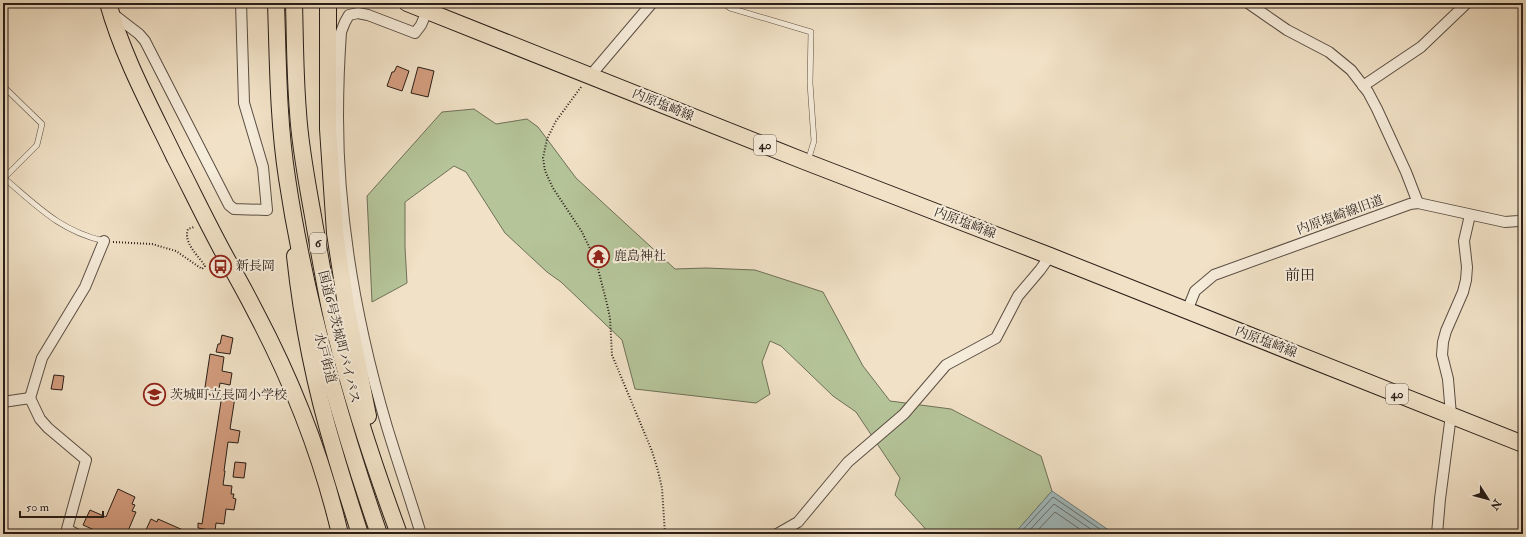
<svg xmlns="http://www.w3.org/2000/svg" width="1526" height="537" font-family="'IM FELL Double Pica','Noto Serif JP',serif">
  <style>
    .green { fill: #b5c499; stroke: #6e7058 }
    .water { fill: #a0bbc0; stroke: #707c7c }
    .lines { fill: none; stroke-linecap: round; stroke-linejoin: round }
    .shore { stroke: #646c6c; stroke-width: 1 }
    .building { fill: #d39c7e; stroke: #281d17 }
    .service-casing { stroke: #5a4e43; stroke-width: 6 }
    .minor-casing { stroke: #5a4e43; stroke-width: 12 }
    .primary-casing { stroke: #281d17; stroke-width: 18 }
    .trunk-casing { stroke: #281d17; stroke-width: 18 }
    .path { stroke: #281d17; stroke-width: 2; stroke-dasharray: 1 2; stroke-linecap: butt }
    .service { stroke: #f6ecda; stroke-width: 5 }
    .minor { stroke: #f6ecda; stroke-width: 10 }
    .primary { stroke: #f1e1c6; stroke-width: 16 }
    .trunk { stroke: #f1e1c6; stroke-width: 16 }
    .labels { text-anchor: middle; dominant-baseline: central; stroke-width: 4; stroke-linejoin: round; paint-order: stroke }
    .shield { fill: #f6ecda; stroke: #665b52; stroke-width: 1 }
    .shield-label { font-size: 12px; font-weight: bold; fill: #281d17 }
    .street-label { font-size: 13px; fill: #281d17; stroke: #f6ecda }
    .poi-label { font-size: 13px; fill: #281d17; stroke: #f6ecda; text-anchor: start }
    .quarter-label { font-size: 15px; fill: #281d17; stroke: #f6ecda }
  </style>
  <rect width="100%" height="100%" fill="#f1e1c6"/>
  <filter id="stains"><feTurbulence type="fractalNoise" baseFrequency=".005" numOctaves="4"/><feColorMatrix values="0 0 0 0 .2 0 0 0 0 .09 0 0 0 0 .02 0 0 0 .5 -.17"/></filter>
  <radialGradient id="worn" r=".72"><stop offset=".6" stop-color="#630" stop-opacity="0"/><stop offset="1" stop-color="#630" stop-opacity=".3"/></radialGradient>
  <!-- green -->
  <polygon class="green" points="474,109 496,124 527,119 538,127 576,178 675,269 706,268 755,270 823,292 863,366 890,401 951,409 1041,456 1052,491 1014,534 930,534 895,495 900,478 856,412 833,396 781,346 770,341 762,362 770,394 756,403 635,389 622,340 561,282 547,272 505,233 466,172 454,166 405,202 405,247 407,283 372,302 367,196 442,112"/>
  <!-- water -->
  <polygon class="water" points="1052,491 1113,533 1111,534 1014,534"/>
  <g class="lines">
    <!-- shore -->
    <g class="shore">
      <polyline points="1019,534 1053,497 1107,534"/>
      <polyline points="1026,534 1054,504 1098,534"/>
      <polyline points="1034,534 1055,512 1087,534"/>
    </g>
  </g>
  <!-- building -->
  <g class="building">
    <polygon points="397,66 409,71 402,91 387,86 392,72 394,72"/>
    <polygon points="418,67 434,71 428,97 411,93"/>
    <polygon points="222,335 233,338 230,354 216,352 218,344 220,344"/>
    <polygon points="210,354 224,357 222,371 232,373 230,385 220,383 218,396 204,394"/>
    <polygon points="54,375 64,376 62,390 51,389"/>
    <polygon points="222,395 235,397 230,429 240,431 238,443 228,442 224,471 225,471 223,485 232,486 231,494 234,494 233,498 236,499 234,510 226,509 224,524 216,523 215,531 198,528 198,523 202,524"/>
    <polygon points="235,462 246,463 244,478 233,477"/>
    <polygon points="118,489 135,497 132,504 135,505 132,511 136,512 128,531 125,529 123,534 103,534 83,525 90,510 106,517"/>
    <polygon points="151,519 157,522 158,519 192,534 144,534"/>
  </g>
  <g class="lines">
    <defs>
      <g id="service">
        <polyline points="723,3 730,8 811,32 810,83 814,141 808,161"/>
        <polyline points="3,86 42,124 37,145 3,179"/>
        <path d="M4 178C37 206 60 231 104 241"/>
      </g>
      <g id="minor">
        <polyline points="1248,3 1287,30 1329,52 1351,70 1368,92 1377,109 1406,172 1418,203"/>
        <polyline points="113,14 139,34 145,41 229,205 234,209 267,210 263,167 244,103 241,3"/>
        <polyline points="590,76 652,3"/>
        <polyline points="1363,86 1421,47 1467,3"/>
        <polyline points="1187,311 1195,291 1214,275 1410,204 1418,203 1505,222 1518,221 1523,219"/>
        <polyline points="30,398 42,358 85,287 104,241"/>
        <polyline points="3,402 30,398 40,419 48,428 86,460 67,529 76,534"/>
        <path d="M421 534C410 498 398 463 387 427 358 329 338 220 338 117 338 89 339 61 341 32L345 22 349 15 358 13 368 15 415 33 421 25 427 11"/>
        <polyline points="777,534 798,522 848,462 904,414 946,365 996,338 1018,296 1040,270 1050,256"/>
        <polyline points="1437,534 1440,499 1451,415 1448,379 1442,355 1443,342 1446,331 1463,292 1466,280 1467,267 1464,241 1470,215"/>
      </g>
      <g id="primary">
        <path d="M108 3C123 57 151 108 175 158 193 193 210 229 229 263 238 279 247 295 255 311 292 381 322 457 340 534"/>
        <polyline points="407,3 804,161 1050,256 1523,444"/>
        <path d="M295 256C302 321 315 387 334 450 342 478 351 506 360 534"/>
      </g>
      <g id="trunk">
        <path d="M276 3C278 61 278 120 287 178 305 299 339 418 379 534"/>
        <path d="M294 3C295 39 295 76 298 112 300 147 307 182 313 216 320 256 326 296 336 335 353 403 375 469 399 534"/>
        <polyline points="328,3 328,129 335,233 346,305 368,416"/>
      </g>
    </defs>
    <!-- service casing -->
    <use href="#service" class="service-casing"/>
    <!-- minor casing -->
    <use href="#minor" class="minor-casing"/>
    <!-- primary casing -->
    <use href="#primary" class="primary-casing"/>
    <!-- trunk casing -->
    <use href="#trunk" class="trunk-casing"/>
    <!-- path -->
    <g class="path">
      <polyline points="581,87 556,121 547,139 543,158 545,171 553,188 582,232 596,261 607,304 610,318 612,355 652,451 658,471 662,488 665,534"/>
      <path d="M113 242 152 244 176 251 202 269 205 266C198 255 183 243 188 229L194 227"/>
    </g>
    <!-- service -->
    <use href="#service" class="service"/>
    <!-- minor -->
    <use href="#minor" class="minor"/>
    <!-- primary -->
    <use href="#primary" class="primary"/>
    <!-- trunk -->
    <use href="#trunk" class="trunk"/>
  </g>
  <!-- icons -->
  <defs>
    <symbol id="temple-ring" viewBox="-11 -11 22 22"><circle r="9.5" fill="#f6ecda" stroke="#8f2418" stroke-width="1.5"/><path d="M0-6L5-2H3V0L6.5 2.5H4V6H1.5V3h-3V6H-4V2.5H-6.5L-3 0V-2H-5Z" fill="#8f2418"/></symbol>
    <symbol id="bus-ring" viewBox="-11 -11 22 22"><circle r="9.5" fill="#f6ecda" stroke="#8f2418" stroke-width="1.5"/><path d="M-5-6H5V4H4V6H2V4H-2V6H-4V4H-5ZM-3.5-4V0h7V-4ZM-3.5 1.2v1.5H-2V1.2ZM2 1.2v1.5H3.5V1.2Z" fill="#8f2418"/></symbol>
    <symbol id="school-ring" viewBox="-11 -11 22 22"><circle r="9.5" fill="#f6ecda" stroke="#8f2418" stroke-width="1.5"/><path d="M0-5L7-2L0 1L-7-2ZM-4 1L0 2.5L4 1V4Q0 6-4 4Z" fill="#8f2418"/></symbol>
  </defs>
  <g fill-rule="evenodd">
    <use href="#temple-ring" x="586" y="244" width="25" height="25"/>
    <use href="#bus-ring" x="208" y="254" width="25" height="25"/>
    <use href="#school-ring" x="142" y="382" width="25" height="25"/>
  </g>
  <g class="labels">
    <!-- shield labels -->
    <g class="shield">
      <rect x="754" y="135" width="22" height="20" rx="3"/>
      <rect x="310" y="233" width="16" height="20" rx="3"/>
      <rect x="1386" y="384" width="22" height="20" rx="3"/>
    </g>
    <g class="shield-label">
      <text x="765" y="145">40</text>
      <text x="318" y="243">6</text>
      <text x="1397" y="394">40</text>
    </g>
    <!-- street labels -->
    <g class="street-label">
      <text transform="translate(663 105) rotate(22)">内原塩崎線</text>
      <text transform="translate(1340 215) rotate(-20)">内原塩崎線旧道</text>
      <text transform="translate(965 223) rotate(21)">内原塩崎線</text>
      <text transform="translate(339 337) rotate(76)">国道6号茨城町バイパス</text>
      <text transform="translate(1266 342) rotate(21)">内原塩崎線</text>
      <text transform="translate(325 358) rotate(75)">水戸街道</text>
    </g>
    <!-- poi labels -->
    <g class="poi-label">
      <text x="614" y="256">鹿島神社</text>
      <text x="236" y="266">新長岡</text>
      <text x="170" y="395">茨城町立長岡小学校</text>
    </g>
    <!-- quarter labels -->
    <g class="quarter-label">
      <text x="1300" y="275">前田</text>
    </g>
  </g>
  <!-- margin -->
  <rect width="1526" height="537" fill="none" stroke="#f1e1c6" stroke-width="16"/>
  <rect x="4" y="4" width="1518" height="529" fill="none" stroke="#281d17" stroke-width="2"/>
  <rect x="8" y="8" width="1510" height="521" fill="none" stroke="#281d17"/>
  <!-- north arrow -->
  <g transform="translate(1488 499) rotate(126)" stroke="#f6ecda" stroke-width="3" paint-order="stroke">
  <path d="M0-3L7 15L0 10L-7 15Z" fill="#281d17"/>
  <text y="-6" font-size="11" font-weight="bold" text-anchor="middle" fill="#281d17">N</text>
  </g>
  <!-- scale -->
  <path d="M20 511v6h83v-6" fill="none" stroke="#281d17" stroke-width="2"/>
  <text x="26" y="511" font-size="12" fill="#281d17" stroke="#f6ecda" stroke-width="3" paint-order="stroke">50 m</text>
  <rect width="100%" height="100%" filter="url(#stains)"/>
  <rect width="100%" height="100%" fill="url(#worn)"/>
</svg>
